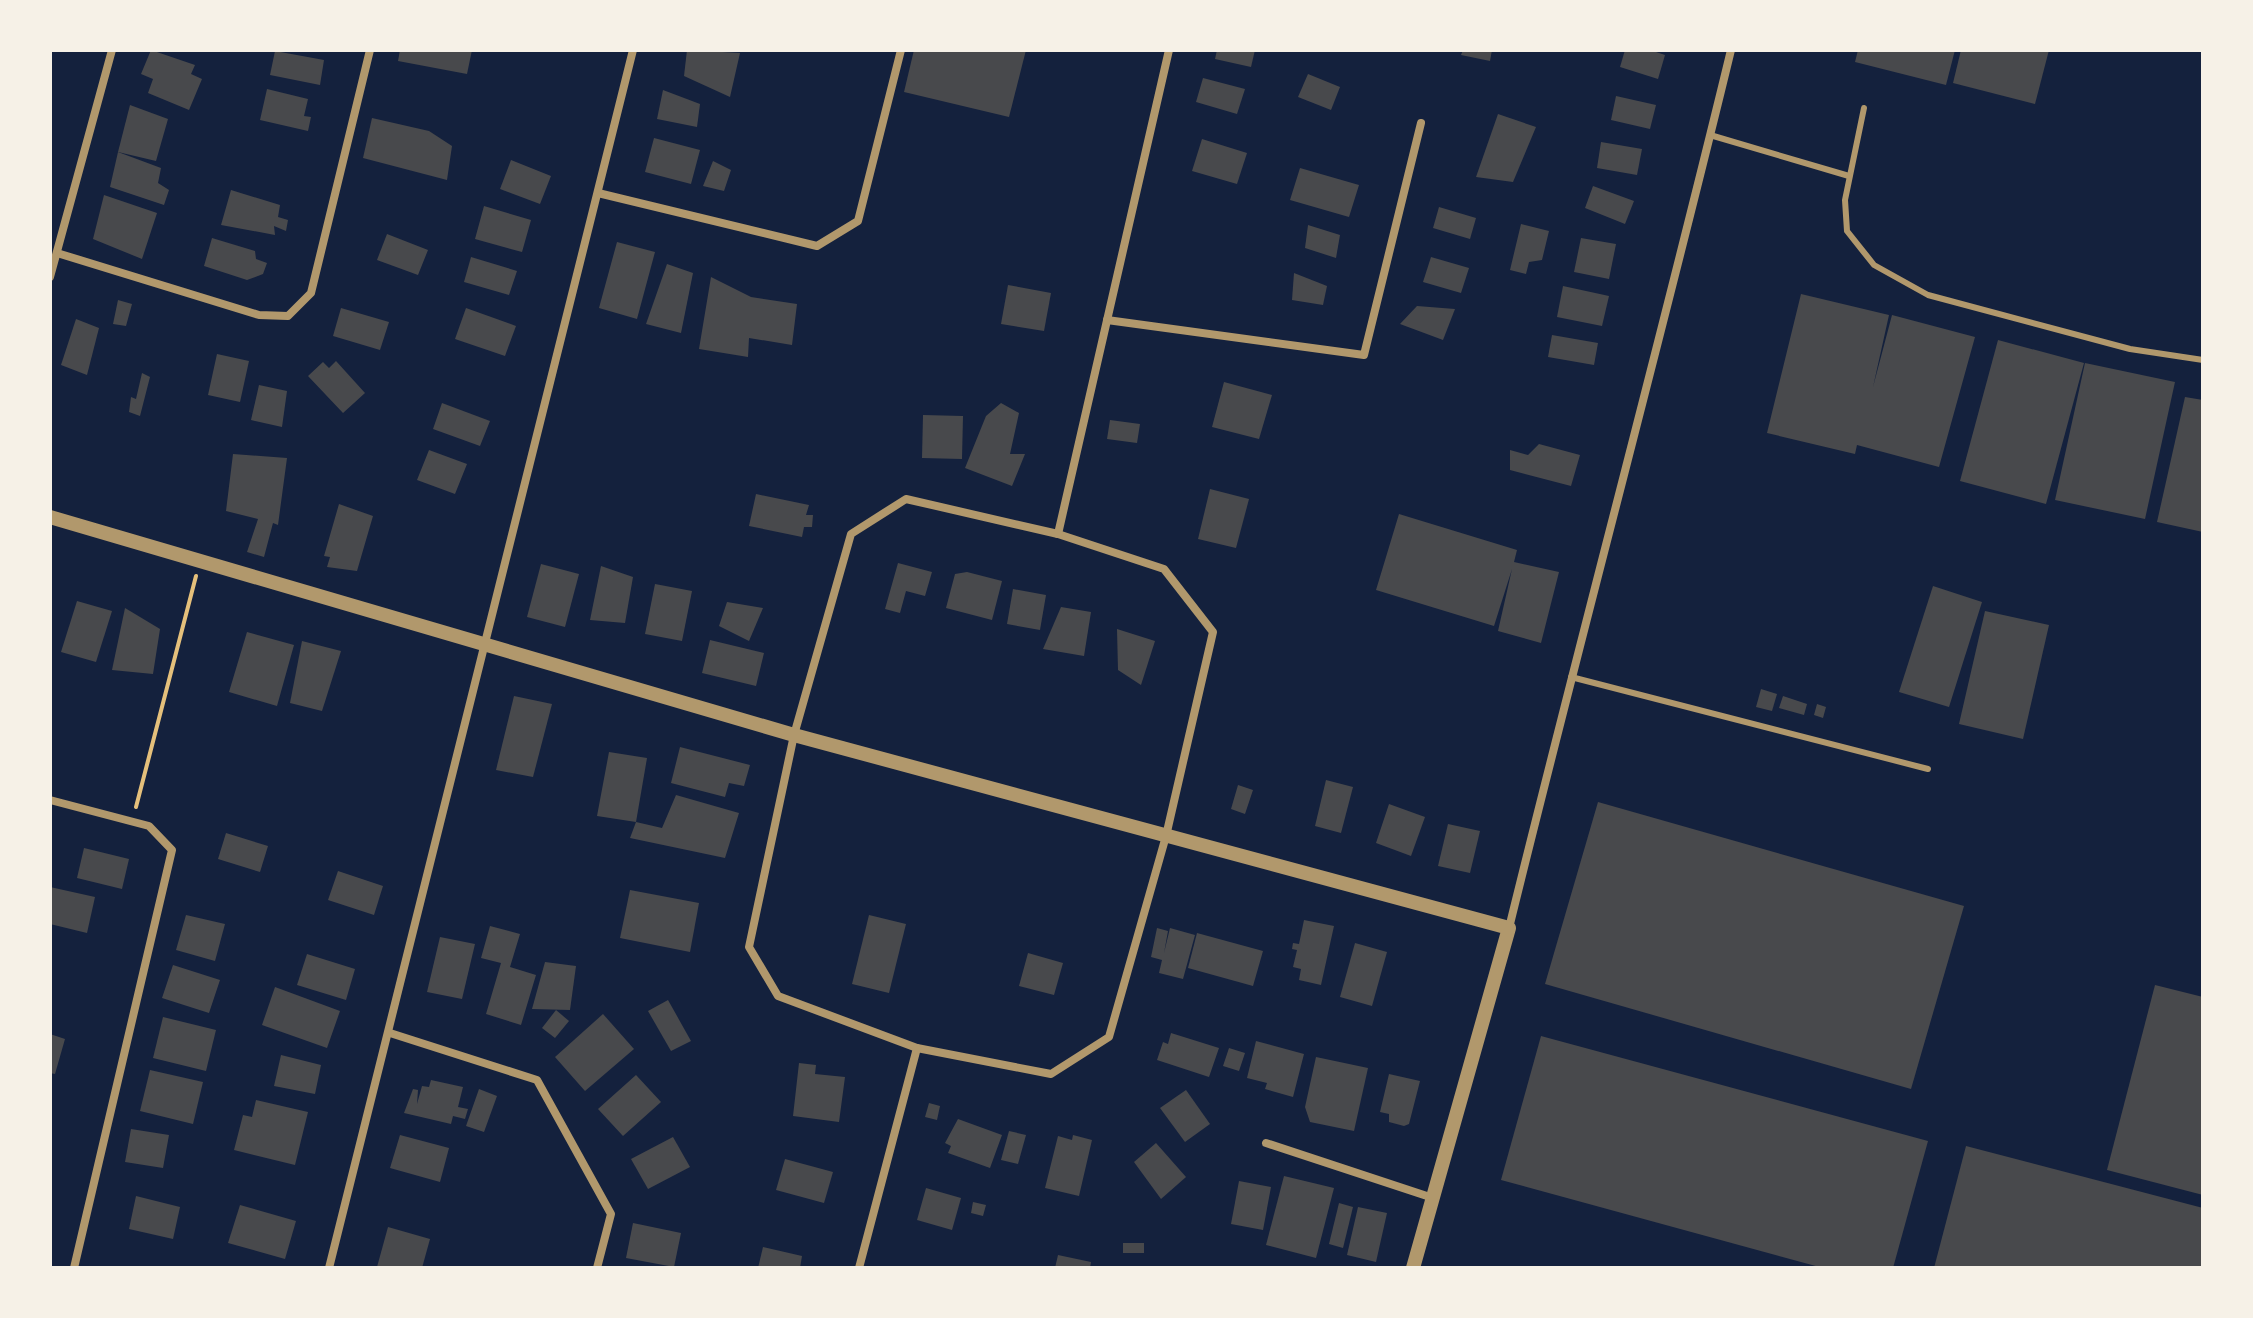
<svg xmlns="http://www.w3.org/2000/svg" width="2253" height="1318" font-family="'PT Sans Narrow',sans-serif">
  <style>
    .building { fill: #48494c }
    .lines { fill: none; stroke-linecap: round; stroke-linejoin: round }
    .path { stroke: #e5c07b; stroke-width: 4 }
    .service { stroke: #b1986c; stroke-width: 6 }
    .minor { stroke: #b1986c; stroke-width: 8 }
    .tertiary { stroke: #b1986c; stroke-width: 14 }
  </style>
  <rect width="100%" height="100%" fill="#14213d"/>
  <!-- building -->
  <g class="building">
    <polygon points="151,50 195,65 191,74 202,79 189,110 148,93 153,79 141,74"/>
    <polygon points="400,50 472,50 467,74 398,61"/>
    <polygon points="687,50 740,53 730,97 684,76"/>
    <polygon points="914,50 1026,50 1009,117 904,92"/>
    <polygon points="1217,50 1255,50 1251,67 1215,59"/>
    <polygon points="1463,50 1492,50 1490,61 1461,55"/>
    <polygon points="1625,50 1650,50 1665,55 1658,79 1620,67"/>
    <polygon points="1858,50 1955,50 1946,85 1855,62"/>
    <polygon points="1961,50 2049,50 2035,104 1953,83"/>
    <polygon points="275,51 324,60 320,85 270,75"/>
    <polygon points="1308,74 1340,87 1331,110 1298,97"/>
    <polygon points="1203,78 1245,89 1237,114 1196,102"/>
    <polygon points="267,89 308,99 304,116 311,117 308,131 260,120"/>
    <polygon points="663,90 700,104 697,127 657,119"/>
    <polygon points="1616,96 1656,105 1650,129 1611,120"/>
    <polygon points="130,105 168,119 156,161 118,152"/>
    <polygon points="1498,114 1536,127 1513,182 1476,177"/>
    <polygon points="372,118 429,131 452,146 447,180 363,158"/>
    <polygon points="654,138 700,150 691,184 645,172"/>
    <polygon points="1202,139 1247,153 1237,184 1192,171"/>
    <polygon points="1601,142 1642,149 1637,175 1597,168"/>
    <polygon points="118,152 161,168 158,183 169,190 164,205 110,187"/>
    <polygon points="511,160 551,176 540,204 500,189"/>
    <polygon points="713,161 731,170 724,191 703,186"/>
    <polygon points="1300,168 1359,185 1349,217 1290,200"/>
    <polygon points="1593,186 1634,201 1625,224 1585,208"/>
    <polygon points="231,190 280,205 278,217 288,220 286,231 274,226 275,235 221,225"/>
    <polygon points="104,195 157,213 142,259 93,239"/>
    <polygon points="484,206 531,220 522,252 475,239"/>
    <polygon points="1439,207 1476,218 1470,239 1433,228"/>
    <polygon points="1521,224 1549,231 1542,260 1529,262 1526,274 1510,270"/>
    <polygon points="1308,225 1340,235 1336,258 1305,248"/>
    <polygon points="387,234 428,250 418,275 377,260"/>
    <polygon points="212,238 255,251 256,259 267,263 263,274 247,280 204,266"/>
    <polygon points="1581,238 1616,244 1609,279 1574,272"/>
    <polygon points="617,242 655,252 637,319 599,308"/>
    <polygon points="471,257 517,271 509,295 464,282"/>
    <polygon points="1431,257 1469,268 1461,293 1423,282"/>
    <polygon points="667,264 693,273 681,333 646,324"/>
    <polygon points="1294,273 1327,286 1323,305 1292,300"/>
    <polygon points="711,277 751,297 797,304 792,345 749,338 748,357 699,349"/>
    <polygon points="1008,285 1051,293 1044,331 1001,324"/>
    <polygon points="1563,286 1609,296 1602,326 1557,317"/>
    <polygon points="1801,294 1889,315 1873,387 1892,315 1975,337 1939,467 1857,445 1855,454 1767,433"/>
    <polygon points="118,300 132,304 126,326 113,324"/>
    <polygon points="1417,306 1455,309 1443,340 1400,324"/>
    <polygon points="341,308 389,322 380,350 333,336"/>
    <polygon points="466,308 516,326 505,356 455,339"/>
    <polygon points="76,319 99,328 87,375 61,365"/>
    <polygon points="1552,335 1598,343 1594,365 1548,357"/>
    <polygon points="1998,340 2084,363 2046,504 1960,481"/>
    <polygon points="217,354 249,361 240,402 208,395"/>
    <polygon points="336,361 365,393 343,413 308,376 323,362 329,368"/>
    <polygon points="2085,363 2175,382 2145,519 2055,500"/>
    <polygon points="142,373 150,377 140,416 129,412 131,397 136,399"/>
    <polygon points="1224,382 1272,395 1259,439 1212,427"/>
    <polygon points="259,385 287,391 282,427 251,420"/>
    <polygon points="2185,397 2203,400 2203,532 2157,522"/>
    <polygon points="442,403 490,421 480,446 433,429"/>
    <polygon points="1001,403 1019,413 1010,454 1025,454 1012,486 965,468 986,416"/>
    <polygon points="923,415 963,416 962,459 922,458"/>
    <polygon points="1110,420 1140,424 1137,443 1107,439"/>
    <polygon points="1539,444 1580,455 1571,486 1510,470 1510,450 1528,455"/>
    <polygon points="429,450 467,464 455,494 417,480"/>
    <polygon points="233,454 287,458 278,525 273,523 264,557 247,552 258,519 226,511"/>
    <polygon points="1210,489 1249,499 1236,548 1198,539"/>
    <polygon points="756,494 809,505 806,515 813,515 812,527 804,527 802,537 749,526"/>
    <polygon points="339,504 373,516 357,571 327,567 330,557 324,556"/>
    <polygon points="1399,514 1517,550 1514,562 1559,572 1541,643 1498,631 1512,569 1494,626 1376,590"/>
    <polygon points="898,563 932,572 925,596 906,591 900,613 885,609"/>
    <polygon points="541,564 579,574 565,627 527,617"/>
    <polygon points="601,566 633,577 625,623 590,620"/>
    <polygon points="967,572 1002,581 992,620 946,608 955,574"/>
    <polygon points="655,584 692,591 682,641 645,634"/>
    <polygon points="1933,586 1982,602 1949,707 1899,692"/>
    <polygon points="1013,589 1046,595 1040,630 1007,624"/>
    <polygon points="77,601 112,611 96,662 61,652"/>
    <polygon points="727,602 763,608 749,641 719,626"/>
    <polygon points="1061,607 1091,612 1084,656 1043,649"/>
    <polygon points="125,608 160,629 153,674 112,670"/>
    <polygon points="1985,611 2049,625 2023,739 1959,724"/>
    <polygon points="1117,629 1155,641 1141,685 1118,670"/>
    <polygon points="247,632 294,645 277,706 229,692"/>
    <polygon points="710,640 764,653 756,686 702,673"/>
    <polygon points="302,641 341,651 322,711 290,703"/>
    <polygon points="1761,689 1777,694 1772,711 1756,707"/>
    <polygon points="514,696 552,704 533,777 496,770"/>
    <polygon points="1783,696 1807,704 1804,715 1779,708"/>
    <polygon points="1817,704 1826,707 1823,718 1814,715"/>
    <polygon points="680,747 750,765 744,786 729,783 725,797 671,783"/>
    <polygon points="609,752 647,758 636,822 597,816"/>
    <polygon points="1326,780 1353,787 1341,833 1315,826"/>
    <polygon points="1238,785 1253,790 1245,814 1231,809"/>
    <polygon points="676,795 739,813 725,858 630,838 636,822 662,828"/>
    <polygon points="1598,802 1964,906 1911,1089 1545,984"/>
    <polygon points="1389,804 1425,817 1411,856 1376,843"/>
    <polygon points="1448,824 1480,831 1470,873 1438,866"/>
    <polygon points="226,833 268,846 260,872 218,859"/>
    <polygon points="84,848 129,859 122,889 77,878"/>
    <polygon points="338,871 383,886 374,915 328,900"/>
    <polygon points="50,887 95,897 87,933 50,924"/>
    <polygon points="630,890 699,903 690,952 620,938"/>
    <polygon points="186,915 225,924 215,961 176,950"/>
    <polygon points="869,915 906,924 889,993 852,984"/>
    <polygon points="1304,920 1334,926 1321,985 1299,980 1301,969 1293,967 1297,950 1292,949 1293,943 1299,944"/>
    <polygon points="490,926 520,934 510,967 536,975 521,1025 486,1014 501,963 481,958"/>
    <polygon points="1157,928 1168,931 1164,953 1170,928 1195,935 1183,979 1159,973 1162,960 1151,957"/>
    <polygon points="1197,933 1263,951 1253,986 1188,968"/>
    <polygon points="440,937 475,944 462,999 427,992"/>
    <polygon points="1355,943 1387,952 1372,1006 1340,997"/>
    <polygon points="1028,953 1063,963 1054,995 1019,986"/>
    <polygon points="307,954 355,969 346,1000 297,985"/>
    <polygon points="545,962 576,966 570,1010 532,1009"/>
    <polygon points="173,965 220,980 209,1013 162,998"/>
    <polygon points="2155,985 2203,997 2203,1195 2107,1170"/>
    <polygon points="275,987 340,1011 327,1048 262,1025"/>
    <polygon points="668,1000 691,1041 671,1051 648,1011"/>
    <polygon points="556,1010 569,1021 555,1038 542,1028"/>
    <polygon points="603,1014 634,1049 585,1091 555,1057"/>
    <polygon points="163,1017 216,1030 206,1071 153,1058"/>
    <polygon points="1171,1033 1219,1048 1209,1077 1157,1060 1163,1042 1168,1044"/>
    <polygon points="50,1034 65,1039 55,1074 50,1073"/>
    <polygon points="1541,1036 1928,1141 1893,1268 1823,1268 1501,1180"/>
    <polygon points="1256,1041 1304,1054 1293,1097 1265,1089 1267,1083 1247,1078"/>
    <polygon points="1229,1048 1245,1053 1239,1071 1223,1066"/>
    <polygon points="281,1055 321,1065 315,1094 274,1086"/>
    <polygon points="1316,1057 1368,1068 1354,1131 1310,1122 1305,1107"/>
    <polygon points="799,1063 816,1065 815,1074 845,1077 839,1122 793,1116"/>
    <polygon points="150,1070 203,1082 193,1124 140,1111"/>
    <polygon points="1389,1074 1420,1081 1409,1124 1404,1126 1389,1122 1389,1114 1380,1112"/>
    <polygon points="636,1075 661,1102 623,1136 598,1109"/>
    <polygon points="431,1080 463,1087 458,1107 468,1109 465,1119 453,1116 451,1124 404,1113 413,1089 418,1090 417,1104 422,1086 429,1087"/>
    <polygon points="479,1089 497,1096 484,1132 466,1126"/>
    <polygon points="1186,1090 1210,1124 1185,1142 1160,1108"/>
    <polygon points="256,1100 308,1112 295,1165 234,1150 243,1115 252,1117"/>
    <polygon points="929,1103 940,1106 937,1120 925,1117"/>
    <polygon points="958,1119 1002,1135 990,1168 948,1153 951,1146 945,1143"/>
    <polygon points="131,1129 169,1135 163,1168 125,1162"/>
    <polygon points="1009,1131 1026,1135 1018,1164 1001,1160"/>
    <polygon points="400,1135 449,1148 440,1182 390,1168"/>
    <polygon points="1073,1135 1092,1140 1079,1196 1045,1188 1058,1136 1072,1140"/>
    <polygon points="673,1137 690,1167 648,1189 631,1159"/>
    <polygon points="1156,1143 1186,1177 1161,1199 1134,1162"/>
    <polygon points="1966,1146 2203,1208 2203,1268 1934,1268"/>
    <polygon points="785,1159 833,1172 824,1203 776,1190"/>
    <polygon points="1284,1176 1334,1188 1316,1258 1266,1245"/>
    <polygon points="1239,1181 1271,1187 1263,1230 1231,1224"/>
    <polygon points="926,1188 961,1198 952,1230 917,1220"/>
    <polygon points="136,1196 180,1207 173,1239 129,1229"/>
    <polygon points="973,1202 986,1205 983,1216 971,1213"/>
    <polygon points="1339,1203 1353,1207 1343,1248 1329,1244"/>
    <polygon points="240,1205 296,1221 285,1259 228,1243"/>
    <polygon points="1358,1207 1387,1213 1376,1262 1347,1255"/>
    <polygon points="633,1223 681,1233 674,1267 626,1258"/>
    <polygon points="388,1227 430,1239 422,1268 377,1267"/>
    <rect x="1123" y="1243" width="21" height="10"/>
    <polygon points="763,1247 802,1256 800,1268 758,1268"/>
    <polygon points="1058,1255 1091,1262 1090,1268 1055,1268"/>
  </g>
  <g class="lines">
    <!-- path -->
    <polyline class="path" points="136,807 196,576"/>
    <!-- service -->
    <g class="service">
      <polyline points="1864,108 1845,200 1847,231 1874,265 1928,295 2130,349 2203,360"/>
      <polyline points="1710,135 1849,176"/>
      <polyline points="1571,677 1928,769"/>
    </g>
    <!-- minor -->
    <g class="minor">
      <polyline points="598,193 817,246 858,221 901,50"/>
      <polyline points="57,253 259,315 288,316 311,293 370,50"/>
      <polyline points="50,277 112,50"/>
      <polyline points="1107,320 1364,355 1421,123"/>
      <polygon points="906,499 1058,534 1164,569 1213,632 1166,836 1109,1037 1051,1074 917,1048 778,996 749,947 794,735 851,534"/>
      <polyline points="1058,534 1169,50"/>
      <polyline points="50,800 149,826 172,850 74,1268"/>
      <path d="M1509 928C1581 635 1660 343 1731 50"/>
      <polyline points="390,1033 537,1080 611,1214 597,1268"/>
      <polyline points="1266,1143 1430,1197"/>
      <polyline points="329,1268 633,50"/>
      <polyline points="859,1268 917,1048"/>
    </g>
    <!-- tertiary -->
    <polyline class="tertiary" points="50,517 794,735 1509,928 1413,1268"/>
  </g>
  <!-- border -->
  <rect width="2253" height="1318" fill="none" stroke="#f6f1e7" stroke-width="104"/>
</svg>
